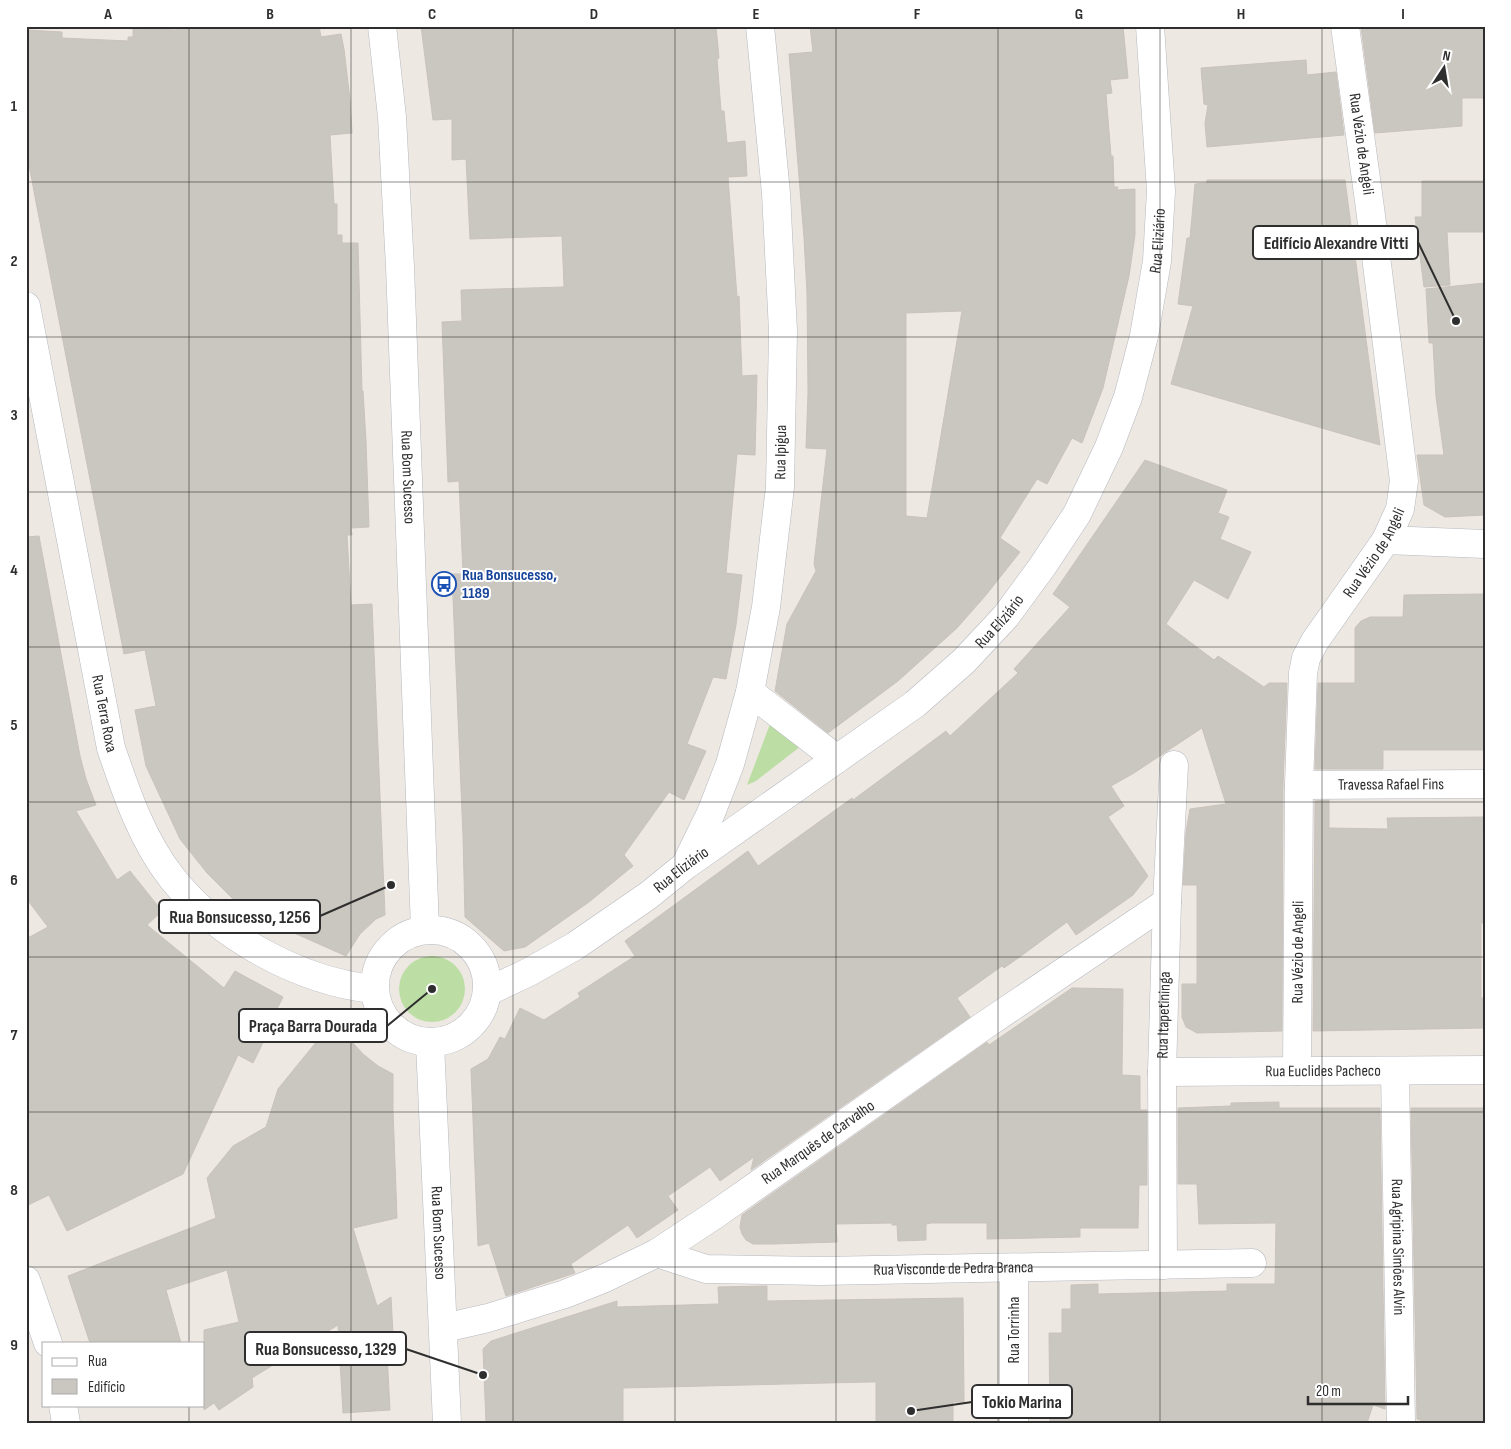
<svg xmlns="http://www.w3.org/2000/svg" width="1511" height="1449" font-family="'Sofia Sans Condensed',sans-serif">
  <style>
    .green { fill: #bcdea5 }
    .building { fill: #cac6c0; stroke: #c9c3bb; fill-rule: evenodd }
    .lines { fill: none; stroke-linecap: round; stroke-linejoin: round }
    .street-casing { stroke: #b5b8c0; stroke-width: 29 }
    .secondary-casing { stroke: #b5b8c0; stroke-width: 29 }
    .street { stroke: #fff; stroke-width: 28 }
    .secondary { stroke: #fff; stroke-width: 28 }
    .grid { fill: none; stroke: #2e2e2e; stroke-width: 1; stroke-opacity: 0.55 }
    .labels { text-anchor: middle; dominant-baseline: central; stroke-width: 4; stroke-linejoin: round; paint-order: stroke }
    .street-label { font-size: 16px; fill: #2e2e2e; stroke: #fff }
    .transit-label { font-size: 16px; font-weight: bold; fill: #164399; stroke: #fff; text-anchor: start }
    .leader { fill: none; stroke: #2e2e2e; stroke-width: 2 }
    .callout-dot { fill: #2e2e2e; stroke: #fff; stroke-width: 2 }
    .callout { fill: #fff; stroke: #2e2e2e; stroke-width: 2 }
    .callout-label { font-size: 18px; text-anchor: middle; font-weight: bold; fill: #2e2e2e }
    .neatline { fill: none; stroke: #2e2e2e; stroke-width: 2 }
    .grid-label { font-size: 16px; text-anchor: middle; font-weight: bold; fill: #2e2e2e }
  </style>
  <rect width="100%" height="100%" fill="#eee8e2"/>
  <!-- green -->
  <g class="green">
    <polygon points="770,724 801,746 756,781 747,785"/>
    <circle cx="432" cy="989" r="33"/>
  </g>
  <!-- building -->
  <g class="building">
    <polygon points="176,26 319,26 321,37 341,34 344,49 350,100 352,133 330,135 334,204 337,204 337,235 342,235 342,243 358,243 362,391 363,391 366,441 369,527 351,528 352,535 347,535 351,605 372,604 385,915 376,919 360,934 346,956 258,917 232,898 207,873 180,839 146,766 135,710 156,706 145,650 124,654 36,202 26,149 26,30 62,32 62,38 128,41 128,37 133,37 133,28 177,30"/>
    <polygon points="421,26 716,26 719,58 717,59 721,111 724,111 727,143 745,141 747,176 728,177 737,297 739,296 742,376 757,375 755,455 737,454 726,573 742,575 736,625 726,679 713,677 687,744 706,751 684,800 669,792 624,855 633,866 589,902 525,947 504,951 465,917 463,836 452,574 463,574 459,481 448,482 442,322 462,321 461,290 564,287 562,236 470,239 466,159 452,160 452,119 433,120"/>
    <path d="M810 26H1123L1128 78 1110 80 1112 93 1106 94 1111 156H1113L1114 187H1118L1117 190 1135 189V235L1129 276 1103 388 1082 443 1072 438 1047 484 1037 479 1000 538 1020 552 986 595 957 628 898 681 828 733 775 691 787 624 816 571 814 564 827 449 806 448 808 393 807 293 804 238 789 54 813 52ZM962 311 927 518 906 516V313Z"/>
    <polygon points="1361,26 1485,26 1485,98 1462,98 1462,126 1375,133"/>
    <polygon points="1306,60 1307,75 1336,72 1344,135 1207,147 1205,123 1208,105 1204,104 1201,68"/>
    <polygon points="1207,180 1345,180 1380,445 1171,384 1193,306 1178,304 1187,238 1190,238 1195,184 1207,183"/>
    <polygon points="1422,181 1485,181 1485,232 1447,232 1450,285 1424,287 1415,217 1422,217"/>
    <polygon points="1485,283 1485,515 1445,517 1424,505 1417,455 1444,455 1436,397 1433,343 1429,343 1426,289"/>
    <polygon points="1145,460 1227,490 1218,513 1229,517 1220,539 1251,552 1228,599 1194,580 1166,624 1214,660 1218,656 1264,687 1269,683 1287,683 1283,785 1282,1031 1197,1033 1186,1027 1182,1017 1182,984 1197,984 1197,885 1183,885 1186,832 1190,809 1226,804 1202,728 1134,773 1111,786 1124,806 1108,817 1148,876 1133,895 1076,935 1067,922 1021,956 1004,968 1002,966 957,998 970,1017 751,1170 754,1157 720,1181 710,1167 668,1196 678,1210 637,1238 628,1225 571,1264 575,1273 506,1296 489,1243 478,1246 471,1069 488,1059 500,1037 505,1039 520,1008 544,1020 580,997 578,993 635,956 625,941 748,851 758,866 852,798 853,800 946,731 950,736 1018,673 1014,669 1070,607 1053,594"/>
    <polygon points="39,536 80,756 86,779 96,805 76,811 117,880 130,871 162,911 147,925 224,988 235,971 283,997 272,1019 274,1020 253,1063 238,1055 183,1174 67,1231 49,1195 26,1206 26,939 48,927 26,898 26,537"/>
    <polygon points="1485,594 1485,750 1383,750 1383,769 1315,769 1318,683 1355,683 1355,628 1361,621 1370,617 1403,617 1404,595"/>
    <polygon points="1329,800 1329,828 1388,829 1387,818 1483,817 1483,835 1485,835 1485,923 1481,923 1481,998 1485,998 1485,1028 1313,1031 1315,801"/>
    <polygon points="1072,988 1123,989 1122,1075 1140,1076 1140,1110 1147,1110 1147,1185 1139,1185 1138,1228 1080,1228 1080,1237 987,1239 987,1223 931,1223 926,1224 926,1240 898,1241 897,1225 892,1225 892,1223 836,1224 837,1242 772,1244 753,1244 746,1240 742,1234 740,1227 742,1215 987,1042 989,1045"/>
    <polygon points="339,1014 353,1043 363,1054 378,1066 393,1074 393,1110 397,1218 353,1228 377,1306 391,1297 394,1352 387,1353 390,1410 343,1413 338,1325 252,1378 253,1387 219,1410 214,1403 204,1410 204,1330 239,1322 227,1270 166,1290 181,1343 90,1343 68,1276 216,1218 207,1178 233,1146 266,1127 278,1089"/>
    <polygon points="1279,1102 1279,1108 1380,1108 1385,1409 1373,1405 1367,1423 1050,1423 1049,1333 1062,1333 1062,1309 1071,1309 1071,1285 1098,1284 1098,1294 1227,1291 1227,1284 1275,1284 1276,1223 1199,1224 1197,1184 1178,1184 1178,1108 1231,1106 1231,1103"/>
    <polygon points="1411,1108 1485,1108 1485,1423 1430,1423 1417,1419"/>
    <polygon points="767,1286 767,1301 963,1298 964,1402 953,1402 953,1423 876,1423 876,1382 869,1382 623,1388 623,1423 486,1423 483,1349 491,1341 617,1301 617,1307 719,1304 718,1287"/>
  </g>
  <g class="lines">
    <defs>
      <g id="street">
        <path id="s1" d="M382 26 392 117 400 267 425 929"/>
        <path id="s2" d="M26 306 111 748C126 792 142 840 172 878 219 937 299 981 373 989"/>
        <polyline points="1386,540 1485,544"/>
        <polyline points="750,692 837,759"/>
        <path id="s3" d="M1299 785 1485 784"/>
        <path id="s4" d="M687 862 711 813 730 764 750 692 766 607 780 487 783 331 776 193 760 26"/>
        <circle cx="431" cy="986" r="56"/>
        <path id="s5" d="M487 992 529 972 575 946 649 895 686 865 915 704 964 661 1006 616 1042 567 1077 514 1109 447 1128 397 1144 336 1157 261 1161 191 1150 26"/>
        <path id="s6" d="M430 1043 447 1423"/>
        <path id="s7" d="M1297 1071 1299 785 1303 673 1306 658 1315 641 1386 540 1400 509 1404 481 1370 208 1345 26"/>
        <path id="s8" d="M1395 1071 1401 1423"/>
        <path id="s9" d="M1162 1072 1485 1070"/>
        <path id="s10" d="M657 1253 706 1269 821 1271 1252 1263"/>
        <path id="s11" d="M1163 1265 1162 1072 1167 902 1174 765"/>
        <polyline points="1014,1268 1014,1423"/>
        <path id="s12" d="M444 1328 488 1318 565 1294 605 1278 657 1253 716 1214 982 1027 1167 902"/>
      </g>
      <g id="secondary">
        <polyline points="26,1280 48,1343"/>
        <polyline points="63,1405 66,1423"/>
      </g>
    </defs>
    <!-- street casing -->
    <use href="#street" class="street-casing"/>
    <!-- secondary casing -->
    <use href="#secondary" class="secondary-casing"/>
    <!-- street -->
    <use href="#street" class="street"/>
    <!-- secondary -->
    <use href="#secondary" class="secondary"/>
  </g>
  <!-- grid -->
  <path class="grid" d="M189 26V1343M351 26V1423M513 26V1423M675 26V1423M836 26V1423M998 26V1423M1160 26V1423M1322 26V1423M26 182H1485M26 337H1485M26 492H1485M26 647H1485M26 802H1485M26 957H1485M26 1112H1485M26 1267H1485M189 1405V1423"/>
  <!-- icons -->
  <defs>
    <symbol id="bus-ring" viewBox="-11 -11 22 22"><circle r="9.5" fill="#fff" stroke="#1a4fb4" stroke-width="1.5"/><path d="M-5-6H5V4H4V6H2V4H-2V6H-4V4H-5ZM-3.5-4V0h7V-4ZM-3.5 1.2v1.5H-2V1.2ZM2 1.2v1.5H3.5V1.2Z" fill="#1a4fb4"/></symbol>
  </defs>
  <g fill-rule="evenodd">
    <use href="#bus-ring" x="430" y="570" width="28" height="28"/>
  </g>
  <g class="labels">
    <!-- street labels -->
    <g class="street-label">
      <text transform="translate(1361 144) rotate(82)">Rua Vézio de Angeli</text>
      <text stroke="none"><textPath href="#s5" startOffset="1055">Rua Eliziário</textPath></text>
      <text stroke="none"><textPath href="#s4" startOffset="424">Rua Ipigua</textPath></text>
      <text stroke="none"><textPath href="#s1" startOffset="452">Rua Bom Sucesso</textPath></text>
      <text stroke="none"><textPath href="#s7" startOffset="539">Rua Vézio de Angeli</textPath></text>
      <text stroke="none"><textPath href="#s5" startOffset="635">Rua Eliziário</textPath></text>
      <text stroke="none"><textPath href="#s2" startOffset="415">Rua Terra Roxa</textPath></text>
      <text stroke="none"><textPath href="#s3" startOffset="92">Travessa Rafael Fins</textPath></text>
      <text stroke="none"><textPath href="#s5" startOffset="230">Rua Eliziário</textPath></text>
      <text stroke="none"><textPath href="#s7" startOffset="119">Rua Vézio de Angeli</textPath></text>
      <text stroke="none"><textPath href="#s11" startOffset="250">Rua Itapetininga</textPath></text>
      <text stroke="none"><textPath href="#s9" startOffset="161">Rua Euclides Pacheco</textPath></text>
      <text stroke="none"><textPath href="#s12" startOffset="422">Rua Marquês de Carvalho</textPath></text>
      <text stroke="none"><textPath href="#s6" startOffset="190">Rua Bom Sucesso</textPath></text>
      <text stroke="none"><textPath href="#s8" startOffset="176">Rua Agripina Simões Alvin</textPath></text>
      <text stroke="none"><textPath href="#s10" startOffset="299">Rua Visconde de Pedra Branca</textPath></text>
      <text transform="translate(1014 1330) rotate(-90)">Rua Torrinha</text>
    </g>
    <!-- transit labels -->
    <g class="transit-label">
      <text x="462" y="575">Rua Bonsucesso,<tspan x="462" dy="18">1189</tspan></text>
    </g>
  </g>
  <!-- callouts -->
  <path class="leader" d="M1456 321L1418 242M391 885L320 916M432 989L387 1026M483 1375L406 1349M911 1411L972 1402"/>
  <g class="callout-dot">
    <circle cx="1456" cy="321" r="5"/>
    <circle cx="391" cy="885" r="5"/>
    <circle cx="432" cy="989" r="5"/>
    <circle cx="483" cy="1375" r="5"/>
    <circle cx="911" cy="1411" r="5"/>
  </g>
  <g class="callout">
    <rect x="1253" y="226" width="165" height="33" rx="5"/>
    <rect x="159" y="900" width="161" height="33" rx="5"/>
    <rect x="239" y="1009" width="148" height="33" rx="5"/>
    <rect x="245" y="1332" width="161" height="33" rx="5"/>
    <rect x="972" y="1385" width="100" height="33" rx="5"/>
  </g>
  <g class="callout-label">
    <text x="1336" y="249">Edifício Alexandre Vitti</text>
    <text x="240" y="923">Rua Bonsucesso, 1256</text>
    <text x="313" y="1032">Praça Barra Dourada</text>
    <text x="326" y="1355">Rua Bonsucesso, 1329</text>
    <text x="1022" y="1408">Tokio Marina</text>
  </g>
  <!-- border -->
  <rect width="1511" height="1449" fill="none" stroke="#ffffff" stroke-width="55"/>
  <!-- legend -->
  <rect x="42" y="1342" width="162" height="65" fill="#ffffff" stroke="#ababab"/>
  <rect x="52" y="1358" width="25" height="8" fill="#ffffff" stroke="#ababab"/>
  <text x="88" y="1366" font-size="15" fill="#2e2e2e">Rua</text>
  <rect x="52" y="1379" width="25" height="15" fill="#cac6c0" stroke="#ababab"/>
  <text x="88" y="1392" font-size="15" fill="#2e2e2e">Edifício</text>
  <!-- north arrow -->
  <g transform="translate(1444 68) rotate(12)" stroke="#ffffff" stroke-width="4" paint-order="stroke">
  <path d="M0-4L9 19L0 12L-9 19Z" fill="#2e2e2e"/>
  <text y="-8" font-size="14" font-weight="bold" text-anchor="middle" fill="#2e2e2e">N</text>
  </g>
  <!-- scale -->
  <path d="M1308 1396v8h100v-8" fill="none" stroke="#2e2e2e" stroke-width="2.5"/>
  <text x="1316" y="1396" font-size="15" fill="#2e2e2e" stroke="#ffffff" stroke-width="4" paint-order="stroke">20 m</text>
  <rect x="28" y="28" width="1456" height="1394" class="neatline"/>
  <g class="grid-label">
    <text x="108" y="19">A</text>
    <text x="270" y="19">B</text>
    <text x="432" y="19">C</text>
    <text x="594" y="19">D</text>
    <text x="756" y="19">E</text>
    <text x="917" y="19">F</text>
    <text x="1079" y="19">G</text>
    <text x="1241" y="19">H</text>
    <text x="1403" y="19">I</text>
    <text x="14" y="111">1</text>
    <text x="14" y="266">2</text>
    <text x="14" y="420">3</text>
    <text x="14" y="575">4</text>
    <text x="14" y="730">5</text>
    <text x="14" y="885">6</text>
    <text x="14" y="1040">7</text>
    <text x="14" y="1195">8</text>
    <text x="14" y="1350">9</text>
  </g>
</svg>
